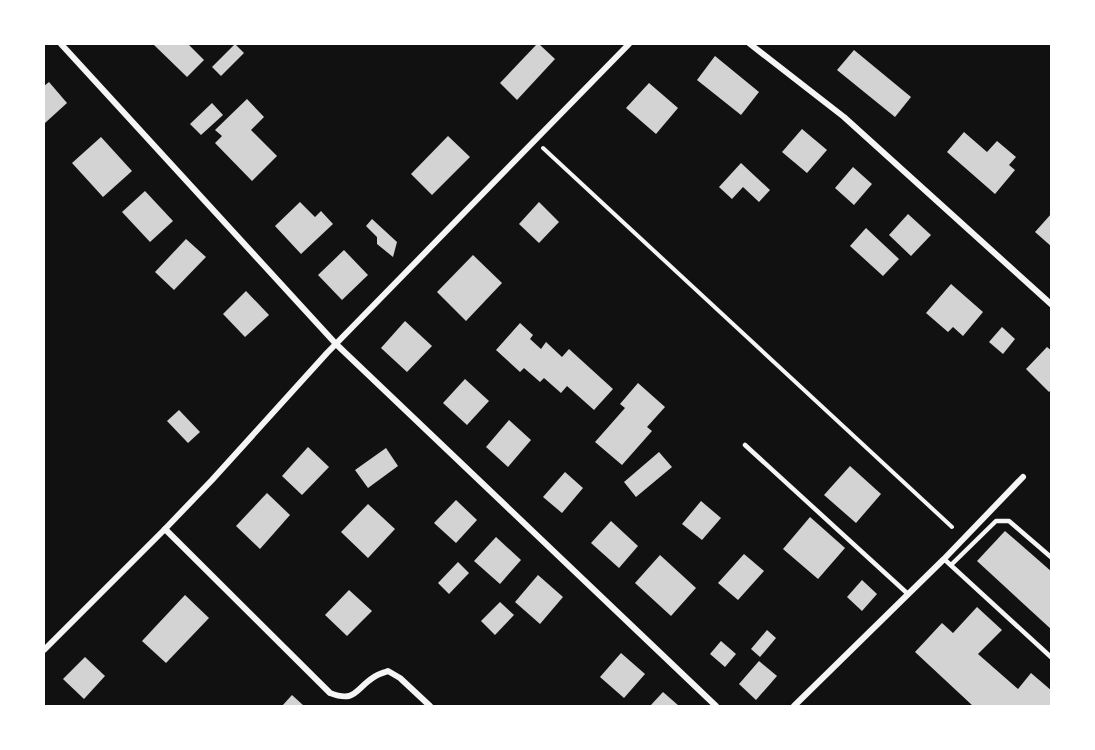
<svg xmlns="http://www.w3.org/2000/svg" width="1095" height="750" font-family="Georgia,serif">
  <style>
    .building { fill: #d3d3d3 }
    .lines { fill: none; stroke-linecap: round; stroke-linejoin: round }
    .path { stroke: #f5f5f5; stroke-width: 4 }
    .service { stroke: #f5f5f5; stroke-width: 4.5 }
    .minor { stroke: #f5f5f5; stroke-width: 6 }
  </style>
  <rect width="100%" height="100%" fill="#111"/>
  <!-- building -->
  <g class="building">
    <polygon points="153,44 188,44 204,60 187,77"/>
    <polygon points="235,44 244,53 221,76 212,67"/>
    <polygon points="537,44 539,44 555,59 517,100 500,83"/>
    <polygon points="854,50 911,97 895,117 837,70"/>
    <polygon points="715,56 759,92 741,115 697,80"/>
    <polygon points="49,82 67,103 45,123 44,121 44,86"/>
    <polygon points="649,83 678,108 656,134 626,108"/>
    <polygon points="247,99 264,117 251,130 277,156 252,181 215,143 222,136 215,130"/>
    <polygon points="212,103 223,115 201,135 190,124"/>
    <polygon points="802,129 827,150 807,173 782,152"/>
    <polygon points="964,132 987,152 997,141 1016,157 1009,165 1015,170 995,194 947,152"/>
    <polygon points="448,136 470,157 432,195 411,174"/>
    <polygon points="101,137 132,171 103,197 72,163"/>
    <polygon points="741,163 770,190 759,202 743,187 732,199 719,187"/>
    <polygon points="853,167 872,184 854,205 835,188"/>
    <polygon points="145,191 173,221 150,242 122,212"/>
    <polygon points="300,202 315,217 321,211 333,224 301,254 275,226"/>
    <polygon points="539,202 559,222 539,243 519,224"/>
    <polygon points="1052,213 1052,247 1035,232"/>
    <polygon points="908,214 931,235 911,256 889,235"/>
    <polygon points="372,219 397,242 393,257 377,244 377,237 366,226"/>
    <polygon points="866,228 899,259 883,276 850,246"/>
    <polygon points="186,239 206,257 174,290 155,272"/>
    <polygon points="344,250 368,275 342,300 318,275"/>
    <polygon points="473,255 502,283 466,321 437,292"/>
    <polygon points="951,284 983,312 963,336 953,327 948,332 926,313"/>
    <polygon points="246,291 269,315 245,337 223,314"/>
    <polygon points="405,321 432,346 407,372 381,348"/>
    <polygon points="520,323 533,335 530,339 541,349 546,342 562,357 569,349 613,389 594,410 567,386 561,393 544,378 540,382 524,368 520,372 496,350"/>
    <polygon points="1002,327 1015,339 1003,354 989,342"/>
    <polygon points="1047,347 1052,351 1052,389 1049,392 1026,369"/>
    <polygon points="465,379 489,401 467,425 443,403"/>
    <polygon points="638,383 665,407 647,427 652,431 622,465 595,442 625,408 620,404"/>
    <polygon points="179,410 200,432 188,443 167,421"/>
    <polygon points="509,420 531,440 508,467 486,447"/>
    <polygon points="308,447 329,467 302,495 282,476"/>
    <polygon points="386,448 398,466 368,488 355,470"/>
    <polygon points="659,452 672,467 636,497 624,482"/>
    <polygon points="850,466 881,494 856,523 824,495"/>
    <polygon points="565,472 583,488 562,513 543,497"/>
    <polygon points="267,493 290,515 260,549 236,526"/>
    <polygon points="456,500 477,520 456,543 434,523"/>
    <polygon points="701,501 721,518 702,540 682,524"/>
    <polygon points="368,504 395,529 368,558 341,532"/>
    <polygon points="810,517 845,548 818,579 783,549"/>
    <polygon points="611,521 638,546 619,568 591,543"/>
    <polygon points="1005,531 1052,572 1052,630 977,561"/>
    <polygon points="496,537 521,560 500,584 474,561"/>
    <polygon points="744,554 764,571 738,600 718,583"/>
    <polygon points="660,555 696,588 671,616 635,583"/>
    <polygon points="458,562 469,573 449,594 438,583"/>
    <polygon points="538,575 563,597 540,624 515,602"/>
    <polygon points="862,580 877,594 862,611 847,597"/>
    <polygon points="349,590 372,611 347,636 325,615"/>
    <polygon points="185,595 209,618 166,663 142,641"/>
    <polygon points="500,602 514,615 495,635 481,621"/>
    <polygon points="977,607 1002,630 978,654 1018,689 1031,673 1052,691 1052,706 973,706 915,652 942,623 953,633"/>
    <polygon points="767,630 776,638 760,657 751,649"/>
    <polygon points="721,641 736,654 725,667 710,654"/>
    <polygon points="621,653 645,674 624,698 600,677"/>
    <polygon points="85,657 105,676 84,699 63,679"/>
    <polygon points="759,661 777,676 756,700 739,684"/>
    <polygon points="663,692 679,706 650,706"/>
    <polygon points="292,695 304,706 282,706"/>
  </g>
  <g class="lines">
    <!-- path -->
    <polyline class="path" points="543,148 952,527"/>
    <!-- service -->
    <g class="service">
      <polyline points="745,445 908,594"/>
      <polyline points="944,559 1052,658"/>
      <polyline points="951,565 996,521 1009,521 1052,558"/>
    </g>
    <!-- minor -->
    <g class="minor">
      <polyline points="61,44 336,344 716,706"/>
      <polyline points="750,44 844,117 1052,305"/>
      <path d="M165 529 330 693C356 703 355 689 374 677 378 674 383 673 388 671L400 678 430 706"/>
      <polyline points="44,650 165,529 212,480 327,353 629,44"/>
      <polyline points="794,706 944,559 1023,477"/>
    </g>
  </g>
  <!-- border -->
  <rect width="1095" height="750" fill="none" stroke="#ffffff" stroke-width="90"/>
</svg>
